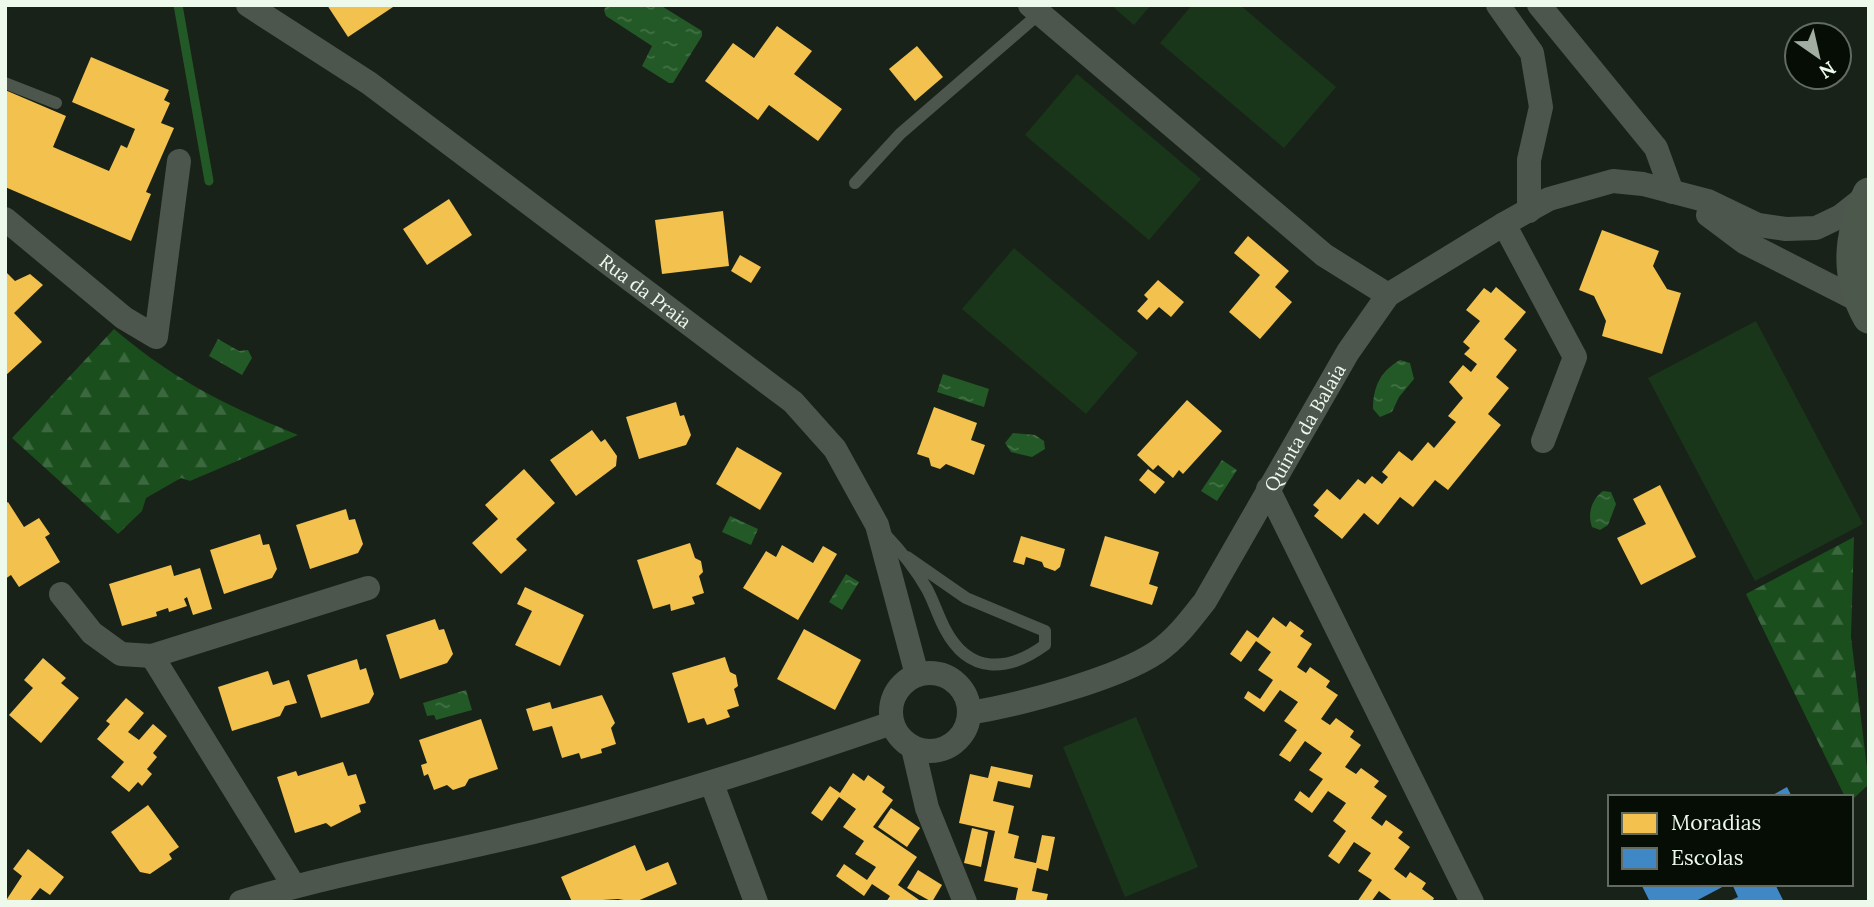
<svg xmlns="http://www.w3.org/2000/svg" width="1874" height="907" font-family="Lora,serif">
  <style>
    .forest { fill: url(#forest-firs) }
    .garden { fill: #1a361a }
    .water { fill: url(#water-ripples) }
    .homes { fill: #f2c14e }
    .schools { fill: #3f88c5 }
    .lines { fill: none; stroke-linecap: round; stroke-linejoin: round }
    .stream { stroke: #235926; stroke-width: 9 }
    .lane { stroke: #4d564d; stroke-width: 12 }
    .street { stroke: #4d564d; stroke-width: 24 }
    .secondary { stroke: #4d584d; stroke-width: 33 }
    .labels { text-anchor: middle; dominant-baseline: central; stroke-width: 7; stroke-linejoin: round; paint-order: stroke }
    .street-label { font-size: 19px; fill: #ecf9eb; stroke: #050d05 }
  </style>
  <defs>
    <pattern id="forest-firs" width="22" height="20" patternUnits="userSpaceOnUse" patternTransform="scale(1.75)"><rect width="22" height="20" fill="#1a4e1d"/><path d="M5 1l3.5 6h-7zM16 11l3.5 6h-7z" fill="#3b683e"/></pattern>
    <pattern id="water-ripples" width="26" height="14" patternUnits="userSpaceOnUse" patternTransform="scale(1.75)"><rect width="26" height="14" fill="#235926"/><path d="M2 4q2-2 4 0t4 0M15 11q2-2 4 0t4 0" fill="none" stroke="#437246"/></pattern>
  </defs>
  <rect width="100%" height="100%" fill="#182218"/>
  <!-- forest -->
  <g class="forest">
    <path d="M114 329C174 380 225 405 298 435L190 481 181 478 146 498 142 511 118 534 12 438Z"/>
    <polygon points="1854,537 1851,637 1869,784 1851,801 1851,797 1845,797 1746,594"/>
  </g>
  <!-- garden -->
  <g class="garden">
    <polygon points="1111,5 1151,5 1134,25"/>
    <polygon points="1192,5 1240,5 1336,87 1284,148 1160,43"/>
    <polygon points="1077,74 1201,179 1149,240 1025,135"/>
    <polygon points="1014,248 1138,353 1086,414 962,309"/>
    <polygon points="1756,321 1863,524 1755,581 1648,378"/>
    <polygon points="1136,717 1198,867 1125,897 1063,747"/>
  </g>
  <!-- water -->
  <g class="water">
    <polygon points="607,5 660,5 702,31 702,36 673,83 669,83 642,66 652,46 606,16 604,10"/>
    <polygon points="218,339 239,351 248,350 252,358 242,375 209,356"/>
    <path d="M1400 360 1410 363 1414 379 1399 397 1392 412 1380 417 1373 409C1373 386 1381 371 1400 360Z"/>
    <polygon points="943,374 989,389 984,407 937,392"/>
    <polygon points="1013,433 1035,435 1044,441 1045,449 1032,457 1011,452 1005,443"/>
    <polygon points="1222,460 1237,470 1217,501 1201,491"/>
    <path d="M1603 491 1611 492 1616 504 1608 525 1600 530 1592 527C1587 513 1592 499 1603 491Z"/>
    <polygon points="730,516 758,529 751,545 722,532"/>
    <polygon points="846,574 859,582 842,610 829,602"/>
    <polygon points="466,690 472,710 436,720 434,715 427,716 423,703"/>
  </g>
  <!-- homes -->
  <g class="homes">
    <polygon points="327,5 396,5 348,37"/>
    <polygon points="777,26 812,51 794,74 842,109 818,141 769,105 758,120 705,81 733,43 754,58"/>
    <polygon points="917,46 943,77 915,101 889,69"/>
    <polygon points="91,57 169,90 164,100 170,103 161,123 174,128 146,192 151,194 131,241 5,187 5,90 66,116 53,147 109,171 121,145 127,148 135,129 72,102"/>
    <polygon points="449,199 472,235 427,265 403,229"/>
    <polygon points="723,211 729,266 662,274 655,220"/>
    <polygon points="1602,230 1659,251 1653,266 1667,289 1681,293 1662,354 1602,336 1606,321 1594,296 1579,290"/>
    <polygon points="1248,236 1289,271 1275,287 1292,302 1260,339 1229,312 1260,275 1234,253"/>
    <polygon points="740,255 761,267 751,283 731,271"/>
    <polygon points="5,271 15,281 30,274 43,285 14,313 42,342 5,376"/>
    <polygon points="1158,280 1184,302 1171,317 1159,307 1147,320 1137,311 1148,299 1144,295"/>
    <polygon points="1496,287 1526,312 1504,339 1517,350 1496,377 1509,388 1488,414 1501,425 1448,490 1435,480 1413,507 1400,497 1378,525 1364,513 1342,539 1314,516 1319,510 1313,505 1327,489 1340,500 1358,479 1365,484 1372,476 1382,484 1388,477 1382,472 1399,451 1412,461 1428,442 1434,448 1456,422 1448,416 1463,398 1449,382 1463,365 1471,372 1477,364 1464,354 1470,348 1463,342 1480,321 1466,310 1484,288 1491,293"/>
    <polygon points="1187,400 1222,431 1183,474 1179,470 1173,478 1158,465 1153,470 1137,455"/>
    <polygon points="676,402 680,416 684,415 691,435 686,445 639,459 626,417"/>
    <polygon points="934,407 977,423 971,440 985,445 974,475 946,464 940,469 931,466 929,458 917,454"/>
    <polygon points="592,430 601,442 605,439 617,456 616,466 576,496 550,460"/>
    <polygon points="737,447 782,473 760,510 716,484"/>
    <polygon points="524,469 555,503 516,539 527,550 501,574 472,543 498,519 485,505"/>
    <polygon points="1148,469 1165,482 1155,494 1139,480"/>
    <polygon points="1660,485 1696,557 1641,585 1617,538 1646,524 1633,499"/>
    <polygon points="8,502 24,527 39,518 50,534 45,537 60,562 19,587 11,575 5,579 5,504"/>
    <polygon points="346,509 349,520 355,519 363,544 358,553 310,569 296,525"/>
    <polygon points="260,534 263,545 269,544 277,569 272,578 224,594 210,550"/>
    <polygon points="1021,536 1065,549 1060,567 1055,571 1044,567 1042,562 1026,557 1024,565 1013,562"/>
    <polygon points="1105,536 1159,552 1149,584 1158,587 1152,605 1090,586"/>
    <polygon points="690,543 695,558 701,561 703,572 699,576 704,593 692,597 695,604 671,611 670,604 653,609 637,560"/>
    <polygon points="782,545 813,563 823,546 837,554 798,620 743,588 766,551 776,557"/>
    <polygon points="171,565 174,576 200,568 212,609 193,615 187,597 184,599 187,606 169,612 168,608 156,612 157,616 122,626 109,584"/>
    <polygon points="525,587 584,615 560,666 515,645 532,611 517,604"/>
    <polygon points="1273,617 1286,627 1290,621 1304,631 1300,636 1312,644 1297,667 1306,673 1310,667 1330,681 1326,687 1338,695 1321,719 1330,725 1336,718 1354,731 1350,737 1361,745 1345,767 1356,774 1361,768 1379,781 1374,787 1387,796 1371,818 1382,826 1386,820 1403,832 1398,838 1410,847 1394,869 1406,878 1410,872 1426,883 1422,889 1434,898 1432,902 1394,902 1379,891 1371,902 1357,902 1372,880 1358,871 1371,853 1354,842 1339,864 1328,856 1346,831 1333,821 1346,803 1328,791 1312,813 1294,800 1300,791 1309,798 1323,779 1309,770 1322,753 1305,741 1290,762 1279,755 1297,730 1284,721 1298,702 1280,690 1264,712 1244,698 1248,691 1260,699 1273,680 1258,670 1271,652 1256,641 1241,662 1230,654 1247,630 1258,638"/>
    <polygon points="435,619 439,630 444,629 453,654 447,663 400,679 386,635"/>
    <polygon points="804,629 861,660 835,710 777,679"/>
    <polygon points="725,657 730,672 736,675 738,686 734,689 739,706 727,710 730,717 707,725 704,718 688,723 672,673"/>
    <polygon points="43,658 66,678 61,683 79,698 41,743 9,715 33,688 24,680"/>
    <polygon points="357,659 360,670 366,668 374,694 369,703 321,718 307,675"/>
    <polygon points="268,671 273,685 289,680 297,703 285,706 280,716 232,731 218,687"/>
    <polygon points="602,695 615,723 611,728 616,744 601,749 602,753 581,759 579,753 562,758 552,726 533,731 526,709 550,702 552,709"/>
    <polygon points="126,698 144,713 128,732 139,740 153,724 167,736 153,753 157,757 147,769 152,774 142,786 138,782 129,792 111,777 124,762 97,739 110,724 106,721"/>
    <polygon points="481,719 498,769 469,779 465,786 453,790 447,785 434,790 428,774 424,776 421,765 427,763 419,740"/>
    <polygon points="343,762 348,776 356,774 366,803 359,805 361,812 331,827 326,823 295,833 277,777 296,771 298,776"/>
    <polygon points="991,766 1033,775 1030,788 998,781 993,801 1014,806 1008,833 1019,836 1014,858 1036,863 1042,835 1055,837 1048,871 1037,868 1032,891 1048,894 1046,902 1015,902 1018,888 984,881 995,831 959,823 970,774 988,778"/>
    <polygon points="853,773 864,781 868,775 885,787 882,792 893,800 873,827 917,857 898,885 922,902 886,902 890,896 872,884 864,896 836,876 844,864 867,880 876,867 855,854 864,841 843,827 856,809 839,797 822,821 811,813 830,786 840,793"/>
    <polygon points="148,805 179,847 169,854 172,859 150,874 140,872 111,832"/>
    <polygon points="891,808 920,828 907,847 878,827"/>
    <polygon points="972,828 988,832 981,867 964,863"/>
    <polygon points="635,845 646,871 668,862 677,884 635,902 618,899 572,902 561,877"/>
    <polygon points="28,849 64,877 50,895 40,888 29,902 5,902 22,876 13,869"/>
    <polygon points="918,870 942,885 932,902 907,888"/>
  </g>
  <!-- schools -->
  <g class="schools">
    <polygon points="1787,787 1792,797 1769,797"/>
    <polygon points="1641,884 1728,884 1694,902 1650,902"/>
    <polygon points="1732,884 1775,884 1784,902 1727,902 1738,897"/>
  </g>
  <g class="lines">
    <!-- stream -->
    <polyline class="stream" points="178,5 209,181"/>
    <!-- lane -->
    <g class="lane">
      <polyline points="5,83 56,103"/>
      <polyline points="855,183 900,134 1040,13"/>
      <path d="M884 533C901 551 915 568 927 589 934 602 938 616 945 629 969 675 1008 672 1045 645V631L966 598 907 557"/>
    </g>
    <!-- street -->
    <g class="street">
      <path id="s1" d="M248 5 369 83 793 402 835 449 877 525 917 675"/>
      <polyline points="1030,5 1324,255 1388,295"/>
      <polyline points="1498,5 1532,53 1541,107 1529,160 1529,211"/>
      <polyline points="1539,5 1656,148 1672,192"/>
      <polyline points="1708,215 1744,242 1860,301"/>
      <polyline points="5,219 124,318 156,337 179,161"/>
      <polyline points="1504,224 1575,357 1543,441"/>
      <polyline points="1268,489 1472,902"/>
      <polyline points="61,594 92,633 121,654 152,656"/>
      <circle cx="930" cy="712" r="39"/>
      <path id="s2" d="M969 713C1019 705 1117 679 1157 652 1177 638 1191 619 1205 601L1348 352 1388 295 1504 224 1549 199 1613 181 1643 184 1708 201 1758 225 1786 229 1816 228 1841 216 1869 194"/>
      <polyline points="913,748 927,808 965,902"/>
      <polyline points="712,784 756,902"/>
      <polyline points="294,886 152,656 368,588"/>
      <path d="M241 902C339 872 441 855 541 830 660 800 776 763 892 723"/>
    </g>
    <!-- secondary -->
    <path class="secondary" d="M1869 194C1849 237 1846 276 1869 317"/>
  </g>
  <g class="labels">
    <!-- street labels -->
    <g class="street-label">
      <text stroke="none"><textPath href="#s1" startOffset="490">Rua da Praia</textPath></text>
      <text stroke="none"><textPath href="#s2" startOffset="469">Quinta da Balaia</textPath></text>
    </g>
  </g>
  <!-- border -->
  <rect width="1874" height="907" fill="none" stroke="#ecf9eb" stroke-width="14"/>
  <!-- legend -->
  <rect x="1608" y="795" width="245" height="91" fill="#050d05" stroke="#616b61" stroke-width="2"/>
  <rect x="1622" y="813" width="35" height="21" fill="#f2c14e" stroke="#616b61" stroke-width="2"/>
  <text x="1671" y="830" font-size="21" fill="#ecf9eb">Moradias</text>
  <rect x="1622" y="848" width="35" height="21" fill="#3f88c5" stroke="#616b61" stroke-width="2"/>
  <text x="1671" y="865" font-size="21" fill="#ecf9eb">Escolas</text>
  <!-- north arrow -->
  <g transform="translate(1818 56) rotate(146)"><circle r="33" fill="#050d05" stroke="#616b61" stroke-width="2"/>
  <path d="M0-5L12 26L0 18L-12 26Z" fill="#a2aea1"/>
  <text y="-10" font-size="19" font-weight="bold" text-anchor="middle" fill="#ecf9eb">N</text>
  </g>
</svg>
